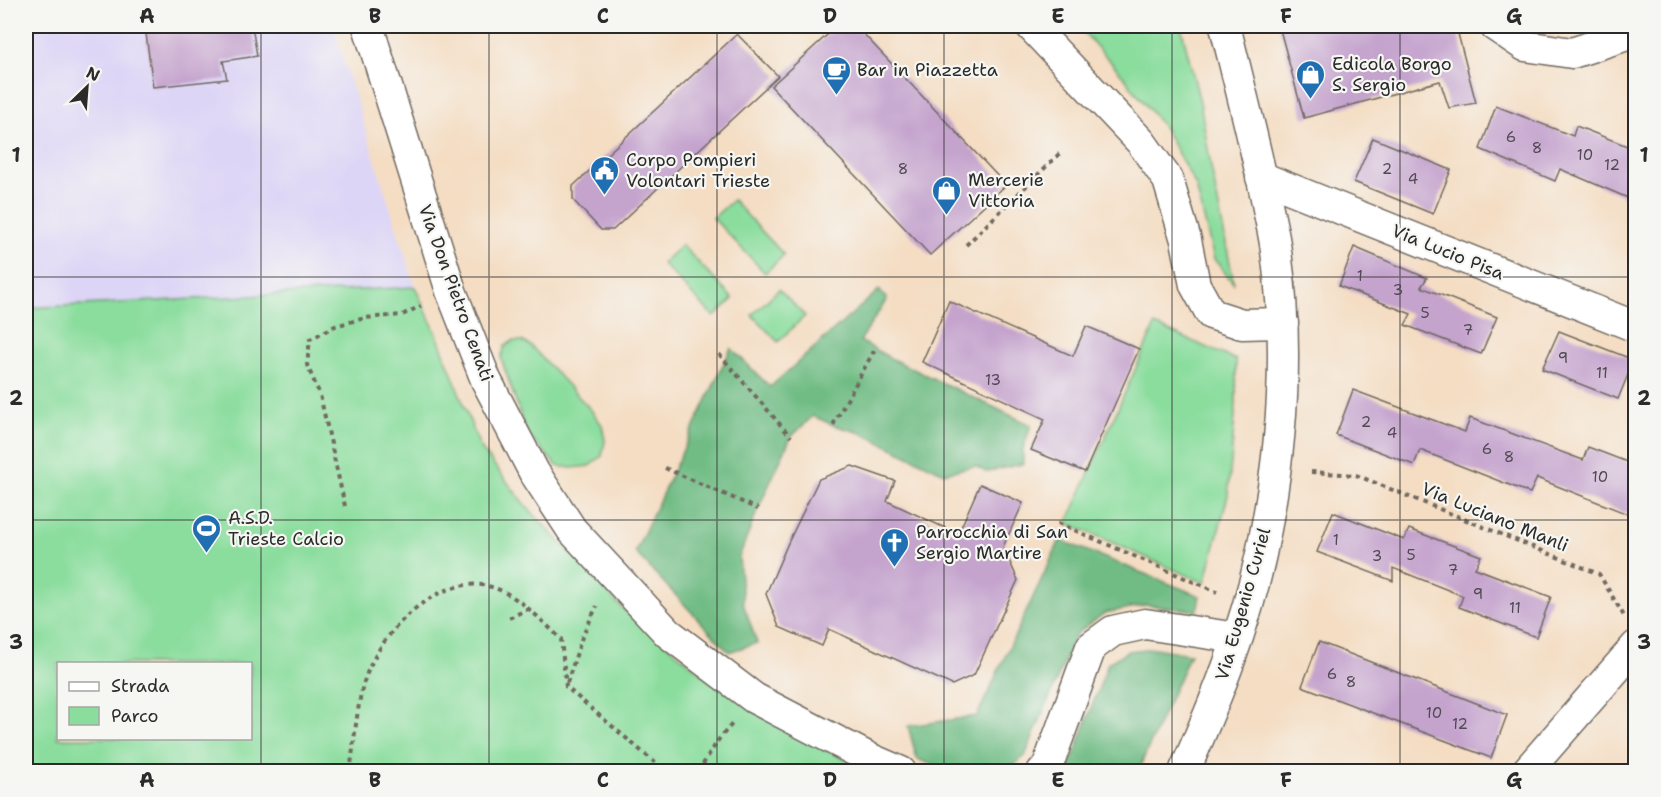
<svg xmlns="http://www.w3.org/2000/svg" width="1661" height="797" font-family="'Shantell Sans',sans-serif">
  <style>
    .built { fill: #ddd5f6 }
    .green { fill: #8add9d; stroke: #5a8464; stroke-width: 1.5; fill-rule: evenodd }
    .forest { fill: #6fbc84; stroke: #4d7458; stroke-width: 1.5 }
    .building { fill: #c4a3cd }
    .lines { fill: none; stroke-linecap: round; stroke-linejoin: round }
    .street-casing { stroke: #716960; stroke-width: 33 }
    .path { stroke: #716960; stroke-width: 4; stroke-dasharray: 4.5 4.5; stroke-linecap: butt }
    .street { stroke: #fff; stroke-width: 30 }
    .grid { fill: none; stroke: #2b2b2b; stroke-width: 1.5; stroke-opacity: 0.55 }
    .labels { text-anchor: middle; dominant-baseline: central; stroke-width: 4.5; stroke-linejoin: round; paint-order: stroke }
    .number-label { font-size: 15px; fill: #514954 }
    .poi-label { font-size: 18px; fill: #2b2b2b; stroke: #f6f6f2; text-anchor: start }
    .street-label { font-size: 18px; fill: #2b2b2b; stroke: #f6f6f2 }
    .neatline { fill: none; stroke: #2b2b2b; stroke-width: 2 }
    .grid-label { font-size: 20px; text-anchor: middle; font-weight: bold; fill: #2b2b2b }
  </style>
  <rect width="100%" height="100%" fill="#f6f6f2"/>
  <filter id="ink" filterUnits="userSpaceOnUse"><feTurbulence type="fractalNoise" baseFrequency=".0167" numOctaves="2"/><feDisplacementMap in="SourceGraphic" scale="12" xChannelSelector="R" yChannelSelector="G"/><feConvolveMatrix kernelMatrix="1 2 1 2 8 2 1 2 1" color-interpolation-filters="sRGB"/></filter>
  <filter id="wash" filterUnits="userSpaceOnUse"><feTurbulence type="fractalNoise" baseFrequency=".008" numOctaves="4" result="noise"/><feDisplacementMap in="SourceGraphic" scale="24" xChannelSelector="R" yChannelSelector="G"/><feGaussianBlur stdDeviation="1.35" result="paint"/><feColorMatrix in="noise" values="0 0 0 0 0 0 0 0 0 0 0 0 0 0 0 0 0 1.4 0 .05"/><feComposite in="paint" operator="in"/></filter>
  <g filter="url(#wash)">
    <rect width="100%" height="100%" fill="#f4ddc3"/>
    <!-- built -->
    <polygon class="built" points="26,26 333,26 415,287 26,308"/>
    <!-- green -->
    <g class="green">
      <polygon points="1078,26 1181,26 1200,102 1211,167 1234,284 1214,259 1196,186 1164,128 1119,71"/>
      <polygon points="733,200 784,255 765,273 713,218"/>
      <polygon points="682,245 733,299 714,317 662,263"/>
      <path d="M415 287 437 335 480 447 525 505 622 608 712 682 866 772H26V308ZM58 664H250V738H58Z"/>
      <polygon points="779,289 805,316 778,342 752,315"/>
      <polygon points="1155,325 1236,360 1236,404 1228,495 1205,583 1067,523"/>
      <polygon points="513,341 522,341 531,346 591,410 602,425 605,441 602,456 589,466 572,468 557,466 527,434 501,358 505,346"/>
    </g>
    <!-- forest -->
    <g class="forest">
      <polygon points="879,290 887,299 860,341 890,358 1031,425 1023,449 1023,464 986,472 975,466 944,473 861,433 833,425 813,416 791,437 758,509 739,557 743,603 757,643 729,652 635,552 731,348 770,387"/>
      <polygon points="1060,540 1200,596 1197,611 1146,605 1105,613 1076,634 1025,756 1007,771 948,771 917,759 908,726 977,716"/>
      <polygon points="1155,648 1190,654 1138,771 1064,771 1073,758 1108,663 1128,651"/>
    </g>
    <g id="blocks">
      <!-- building -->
      <g class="building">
        <polygon points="145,26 252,26 257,56 223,61 227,79 153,87"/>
        <polygon points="837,26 856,26 1006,185 930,255 771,86"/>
        <polygon points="1279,26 1456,26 1476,103 1449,108 1440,81 1304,118"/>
        <polygon points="737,34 778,76 613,230 601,230 573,200 573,186"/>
        <polygon points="1496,106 1573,136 1576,126 1635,149 1635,201 1560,169 1555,181 1480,149"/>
        <polygon points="1373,138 1451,170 1433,214 1354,182"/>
        <polygon points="1354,247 1427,278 1421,287 1497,317 1481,354 1405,325 1411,314 1339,286"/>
        <polygon points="949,301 1073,356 1086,326 1139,349 1085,472 1031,450 1045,419 922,362"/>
        <polygon points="1559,331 1634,360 1618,399 1542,369"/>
        <polygon points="1353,390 1465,432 1470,418 1583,460 1588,447 1635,465 1635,517 1537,478 1530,493 1420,450 1414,465 1336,435"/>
        <polygon points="852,466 895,481 887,501 958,534 980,484 1023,503 1003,547 1018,580 974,675 952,685 829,629 822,646 779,627 766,594 788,543 819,479"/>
        <polygon points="1333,512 1404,540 1409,529 1481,556 1475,568 1551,597 1536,637 1459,607 1463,596 1393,568 1393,581 1317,552"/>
        <polygon points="1319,642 1507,715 1491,758 1302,686"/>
      </g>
    </g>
  </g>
  <g filter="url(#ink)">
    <use href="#blocks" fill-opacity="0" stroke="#716960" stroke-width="1.5"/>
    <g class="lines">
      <defs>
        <g id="street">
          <polyline points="368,26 451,291 486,380 534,472 572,530 668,633 754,698 871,759 901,772"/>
          <polyline points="1031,26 1141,142 1168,180 1186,240 1195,285 1211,314 1242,324 1283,323"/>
          <polyline points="1495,26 1525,46 1572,53 1636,32"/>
          <polyline points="1261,177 1636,327"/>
          <polyline points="1042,772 1047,768 1091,647 1113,631 1145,624 1237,638"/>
          <path d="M1184 772C1215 702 1245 629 1261 554 1282 455 1290 352 1276 251 1274 233 1269 216 1266 198 1254 140 1239 83 1225 26"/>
          <polyline points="1526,772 1636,646"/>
        </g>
      </defs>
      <!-- street casing -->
      <use href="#street" class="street-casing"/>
      <!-- path -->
      <g class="path">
        <polyline points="966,245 1060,153"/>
        <polyline points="719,354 791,437"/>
        <polyline points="833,425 875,349"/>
        <polyline points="665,468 758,509"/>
        <polyline points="1311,472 1356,475 1599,574 1624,616"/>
        <polyline points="345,506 320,395 307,365 310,339 335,326 365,318 402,315 421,306"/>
        <polyline points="1058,523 1217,592"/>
        <polyline points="509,618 528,609"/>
        <polyline points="567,683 582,637 597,606"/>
        <path d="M350 772C354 744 356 716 362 689 373 641 428 579 482 585 513 589 540 619 561 639L566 687 666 772"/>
        <polyline points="698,772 719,739 732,724"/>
      </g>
      <!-- street -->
      <use href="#street" class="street"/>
    </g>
  </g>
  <!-- grid -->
  <path class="grid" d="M261 26V772M489 26V772M717 26V772M944 26V772M1172 26V772M1400 26V772M26 277H1636M26 520H1636"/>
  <!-- icons -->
  <defs>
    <symbol id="cafe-pin" viewBox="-11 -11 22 30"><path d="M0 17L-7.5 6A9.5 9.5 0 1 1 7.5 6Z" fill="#1f6fb2" stroke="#f6f6f2"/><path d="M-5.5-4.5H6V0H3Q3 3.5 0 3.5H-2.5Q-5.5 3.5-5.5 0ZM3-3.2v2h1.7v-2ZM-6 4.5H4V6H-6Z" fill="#fff"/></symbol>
    <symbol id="shop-pin" viewBox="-11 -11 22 30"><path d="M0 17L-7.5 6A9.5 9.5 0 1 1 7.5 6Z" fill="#1f6fb2" stroke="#f6f6f2"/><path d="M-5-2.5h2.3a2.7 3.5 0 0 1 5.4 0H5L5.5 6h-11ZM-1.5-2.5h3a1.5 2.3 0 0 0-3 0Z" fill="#fff"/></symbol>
    <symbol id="civic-pin" viewBox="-11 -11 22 30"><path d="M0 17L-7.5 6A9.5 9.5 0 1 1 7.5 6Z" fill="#1f6fb2" stroke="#f6f6f2"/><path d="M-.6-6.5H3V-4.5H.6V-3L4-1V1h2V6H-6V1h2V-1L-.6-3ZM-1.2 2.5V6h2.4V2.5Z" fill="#fff"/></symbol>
    <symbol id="stadium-pin" viewBox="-11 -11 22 30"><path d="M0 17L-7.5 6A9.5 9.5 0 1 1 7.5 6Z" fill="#1f6fb2" stroke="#f6f6f2"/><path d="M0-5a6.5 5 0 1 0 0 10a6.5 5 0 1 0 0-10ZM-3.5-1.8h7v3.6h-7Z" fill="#fff"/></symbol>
    <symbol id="church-pin" viewBox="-11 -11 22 30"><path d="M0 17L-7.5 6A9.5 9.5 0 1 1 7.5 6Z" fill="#1f6fb2" stroke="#f6f6f2"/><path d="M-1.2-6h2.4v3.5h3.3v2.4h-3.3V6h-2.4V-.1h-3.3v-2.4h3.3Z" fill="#fff"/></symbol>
  </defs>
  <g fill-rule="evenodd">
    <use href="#cafe-pin" x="820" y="54" width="33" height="45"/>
    <use href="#shop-pin" x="1294" y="58" width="33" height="45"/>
    <use href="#civic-pin" x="588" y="154" width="33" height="45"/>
    <use href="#shop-pin" x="930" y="174" width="33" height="45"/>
    <use href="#stadium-pin" x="190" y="512" width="33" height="45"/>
    <use href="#church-pin" x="878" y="526" width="33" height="45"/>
  </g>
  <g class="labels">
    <!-- number labels -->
    <g class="number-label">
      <text x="1511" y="137">6</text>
      <text x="1537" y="148">8</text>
      <text x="1585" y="155">10</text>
      <text x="1612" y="165">12</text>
      <text x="903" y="169">8</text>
      <text x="1387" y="169">2</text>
      <text x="1413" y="179">4</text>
      <text x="1360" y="276">1</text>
      <text x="1398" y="290">3</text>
      <text x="1425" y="313">5</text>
      <text x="1468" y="330">7</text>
      <text x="1563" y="358">9</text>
      <text x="1602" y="373">11</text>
      <text x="993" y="380">13</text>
      <text x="1366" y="422">2</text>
      <text x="1392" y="433">4</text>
      <text x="1487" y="449">6</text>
      <text x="1509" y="457">8</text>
      <text x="1600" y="477">10</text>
      <text x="1336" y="540">1</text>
      <text x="1411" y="555">5</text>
      <text x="1377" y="556">3</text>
      <text x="1453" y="570">7</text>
      <text x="1478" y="594">9</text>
      <text x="1515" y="608">11</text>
      <text x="1332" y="674">6</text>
      <text x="1351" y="682">8</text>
      <text x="1434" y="713">10</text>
      <text x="1460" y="724">12</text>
    </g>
    <!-- poi labels -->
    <g class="poi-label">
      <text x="1332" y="64">Edicola Borgo<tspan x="1332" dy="21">S. Sergio</tspan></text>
      <text x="857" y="70">Bar in Piazzetta</text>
      <text x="626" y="160">Corpo Pompieri<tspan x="626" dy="21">Volontari Trieste</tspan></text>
      <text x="968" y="180">Mercerie<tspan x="968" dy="21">Vittoria</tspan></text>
      <text x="228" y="518">A.S.D.<tspan x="228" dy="21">Trieste Calcio</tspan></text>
      <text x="916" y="532">Parrocchia di San<tspan x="916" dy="21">Sergio Martire</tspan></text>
    </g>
    <!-- street labels -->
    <g class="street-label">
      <text transform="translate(1448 252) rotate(22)">Via Lucio Pisa</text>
      <text transform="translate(456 293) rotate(70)">Via Don Pietro Cenati</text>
      <text transform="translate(1495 517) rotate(22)">Via Luciano Manli</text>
      <text transform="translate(1243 604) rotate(-74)">Via Eugenio Curiel</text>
    </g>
  </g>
  <!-- margin -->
  <rect width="1661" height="797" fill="none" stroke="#f6f6f2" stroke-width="66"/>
  <!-- legend -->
  <rect x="57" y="662" width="195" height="78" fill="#f6f6f2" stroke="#a5a5a2" stroke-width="1.5"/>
  <rect x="69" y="682" width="30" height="9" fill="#ffffff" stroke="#a5a5a2" stroke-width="1.5"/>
  <text x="111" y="692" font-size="18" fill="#2b2b2b">Strada</text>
  <rect x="69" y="707" width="30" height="18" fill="#8add9d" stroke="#a5a5a2" stroke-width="1.5"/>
  <text x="111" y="722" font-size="18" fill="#2b2b2b">Parco</text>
  <!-- north arrow -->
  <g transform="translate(87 87) rotate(25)" stroke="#f6f6f2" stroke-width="4.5" paint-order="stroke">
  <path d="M0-4.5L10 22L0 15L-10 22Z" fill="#2b2b2b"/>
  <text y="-9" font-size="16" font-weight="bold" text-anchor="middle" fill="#2b2b2b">N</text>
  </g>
  <rect x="33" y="33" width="1595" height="731" class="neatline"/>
  <g class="grid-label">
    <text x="147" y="23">A</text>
    <text x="375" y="23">B</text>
    <text x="603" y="23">C</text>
    <text x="830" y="23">D</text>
    <text x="1058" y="23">E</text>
    <text x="1286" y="23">F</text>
    <text x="1514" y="23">G</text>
    <text x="16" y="162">1</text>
    <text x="1644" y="162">1</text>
    <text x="16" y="405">2</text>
    <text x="1644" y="405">2</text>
    <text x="16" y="649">3</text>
    <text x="1644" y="649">3</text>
    <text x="147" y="787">A</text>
    <text x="375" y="787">B</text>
    <text x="603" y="787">C</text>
    <text x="830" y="787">D</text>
    <text x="1058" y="787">E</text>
    <text x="1286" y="787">F</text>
    <text x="1514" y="787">G</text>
  </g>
</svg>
